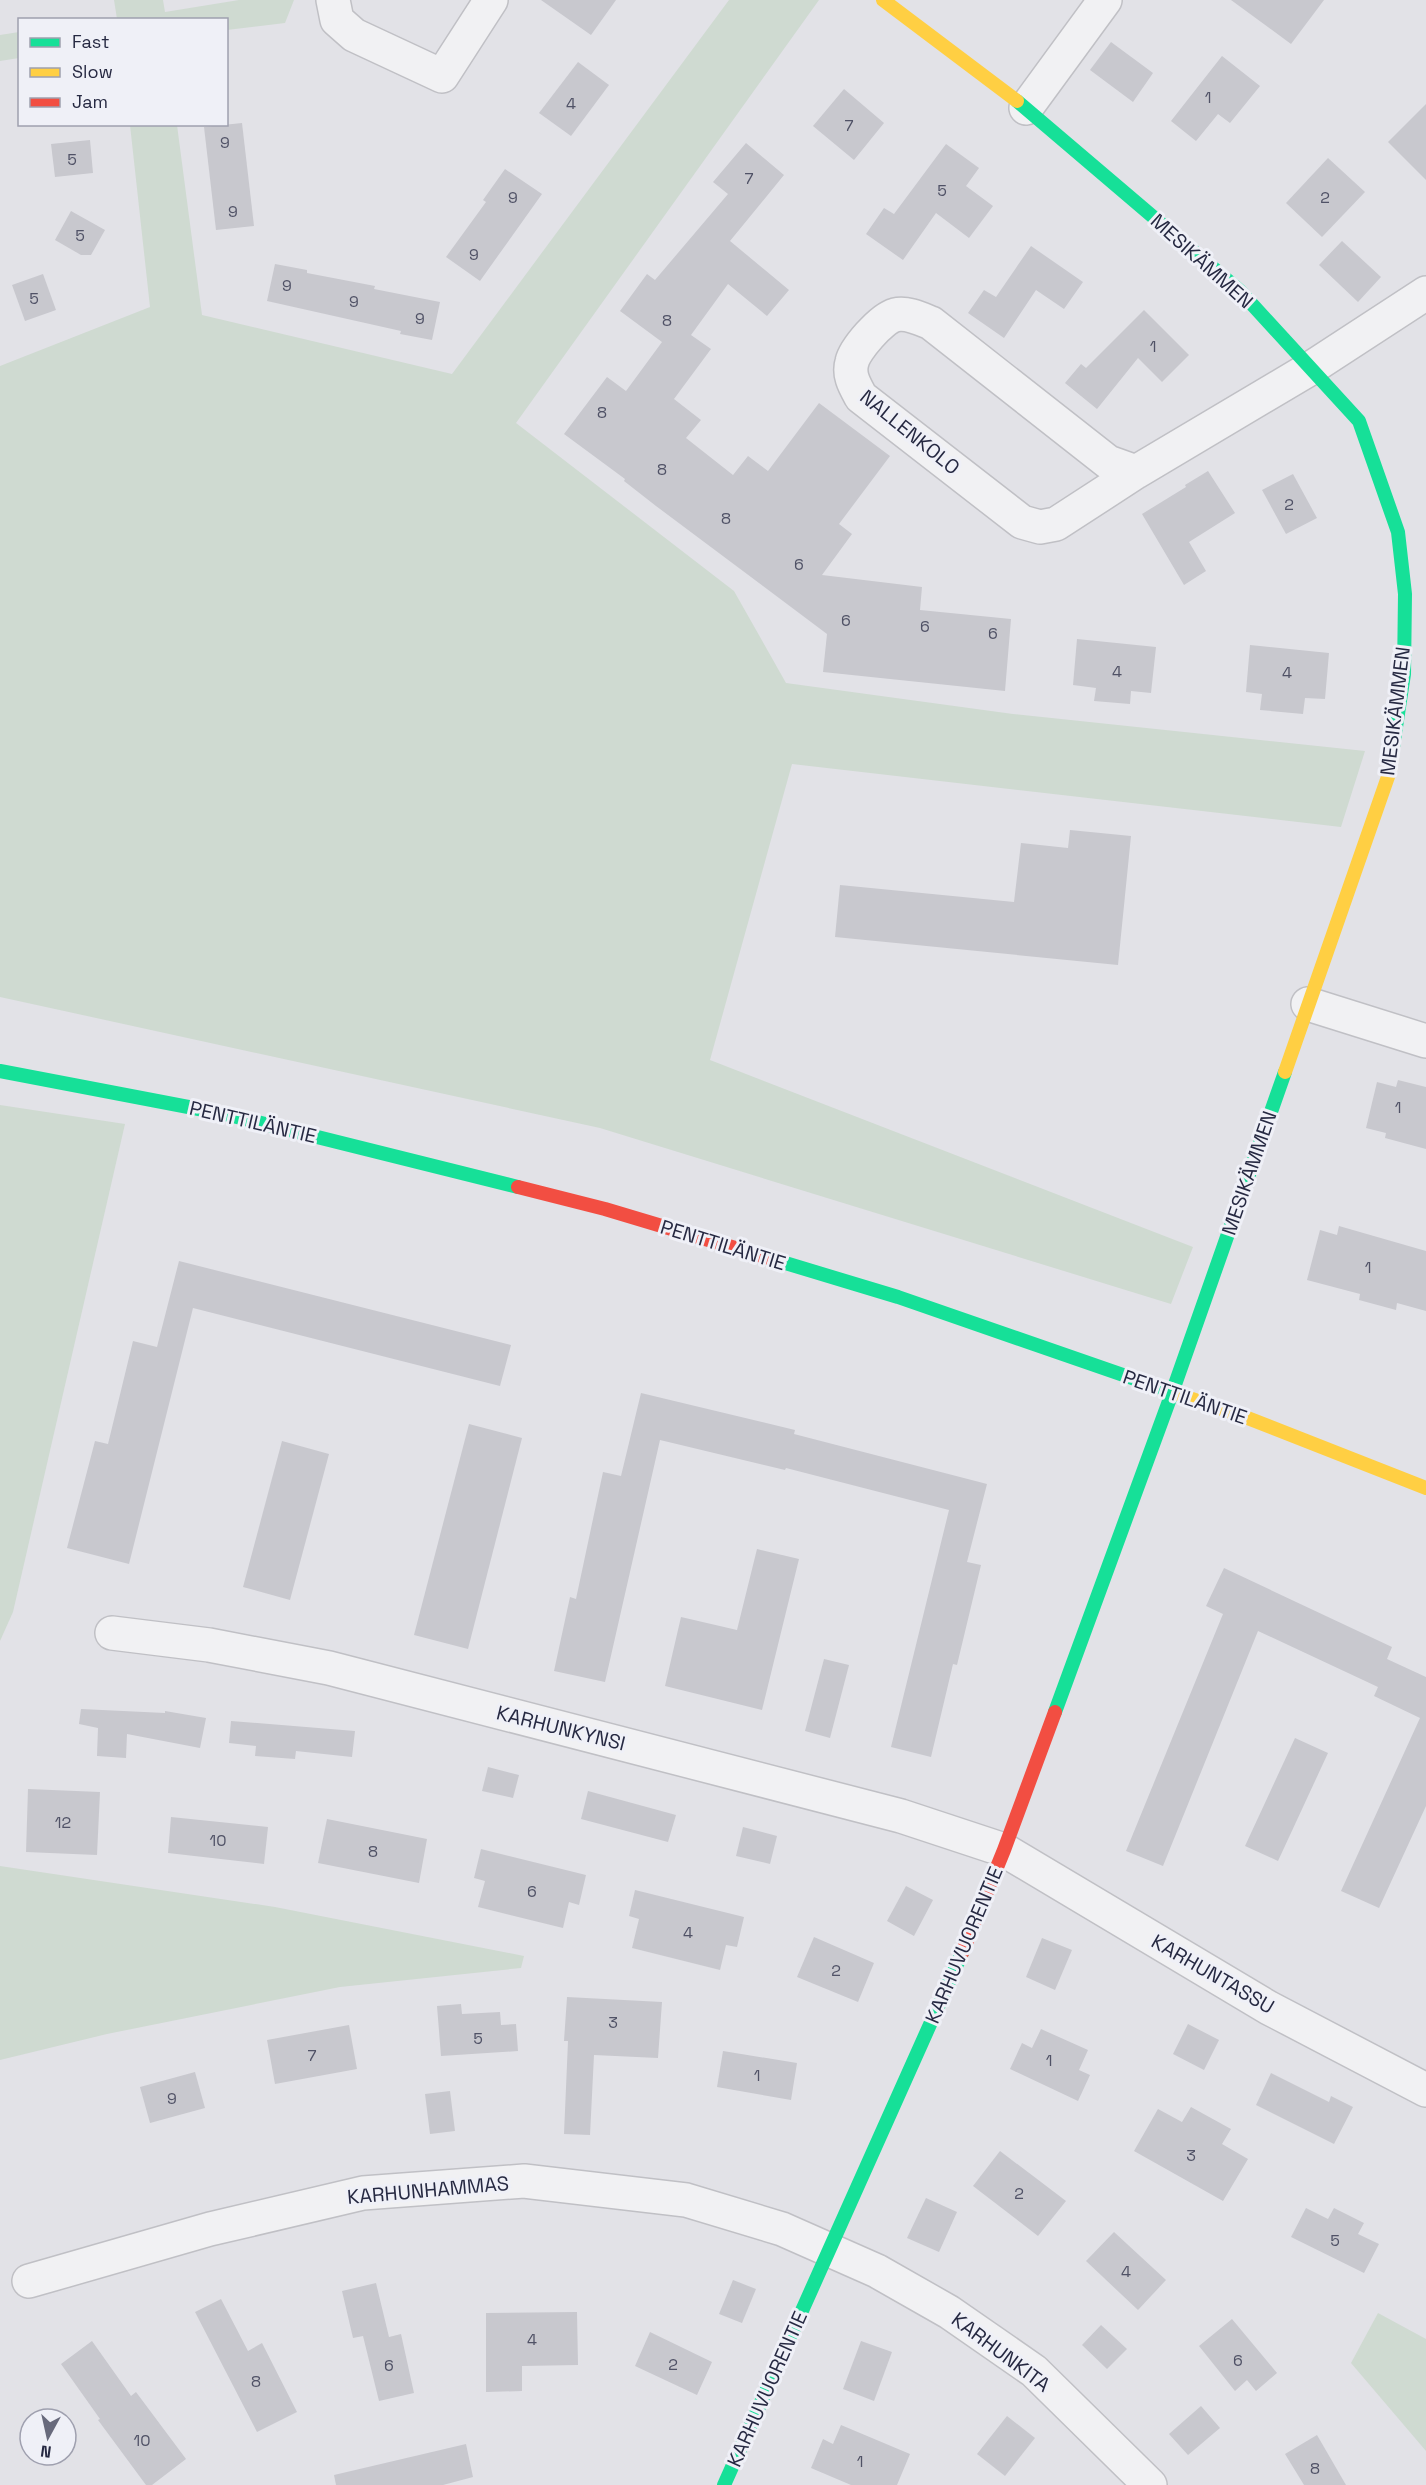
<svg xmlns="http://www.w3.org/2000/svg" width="1426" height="2485" font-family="'Space Grotesk',sans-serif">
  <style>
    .green { fill: #cfdad1 }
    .building { fill: #c8c8ce }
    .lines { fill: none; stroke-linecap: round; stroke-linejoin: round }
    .street-casing { stroke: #c0c0c5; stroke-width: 36 }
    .street { stroke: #f1f1f3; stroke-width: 33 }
    .fast { stroke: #16e098; stroke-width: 14 }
    .slow { stroke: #ffcf43; stroke-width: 14 }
    .jam { stroke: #f24e42; stroke-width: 14 }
    .labels { text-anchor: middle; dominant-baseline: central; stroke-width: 6; stroke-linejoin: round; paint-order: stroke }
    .number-label { font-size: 16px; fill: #505266 }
    .street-label { font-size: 20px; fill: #262942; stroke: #eff0f7 }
  </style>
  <rect width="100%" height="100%" fill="#e2e2e7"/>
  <!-- green -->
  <g class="green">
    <polygon points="114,0 163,0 165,12 239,0 294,0 285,23 227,30 226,20 113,19 117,19"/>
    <polygon points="729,0 819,0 516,423 734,591 786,683 1013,714 1365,751 1341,827 792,764 710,1060 1193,1247 1171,1304 600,1128 0,997 0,366 150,307 130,125 177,125 202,315 452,374"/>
    <polygon points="19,32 19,58 0,61 0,35"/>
    <polygon points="0,1105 125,1124 13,1612 0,1641"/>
    <polygon points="0,1866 275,1907 524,1956 521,1968 340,1987 107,2034 0,2060"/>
    <polygon points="1378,2313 1426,2339 1426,2451 1351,2363"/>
  </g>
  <!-- building -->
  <g class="building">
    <polygon points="541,0 616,0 591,35"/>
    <polygon points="1231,0 1324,0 1291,44"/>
    <polygon points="1111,42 1153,73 1133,102 1090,70"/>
    <polygon points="1222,56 1260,86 1230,123 1218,114 1196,141 1171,121"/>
    <polygon points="578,62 609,85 571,136 539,113"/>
    <polygon points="844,89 884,123 854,160 813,126"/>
    <polygon points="1426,104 1426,180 1388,142"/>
    <polygon points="242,123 254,226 216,230 204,127"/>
    <polygon points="90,140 93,173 55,177 51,144"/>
    <polygon points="746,143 784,175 730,241 789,290 767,316 728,284 691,335 711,349 674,399 701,420 686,438 733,475 748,456 768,471 819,403 890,456 839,524 852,534 822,575 922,587 920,610 1011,619 1005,691 823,672 827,634 656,506 624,481 625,479 564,434 607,377 626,391 662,342 620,311 647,274 655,280 728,194 713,182"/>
    <polygon points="946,144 979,168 966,186 993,206 969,238 936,213 903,260 866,234 884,208 894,214"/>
    <polygon points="1328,158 1365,192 1322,237 1286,203"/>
    <polygon points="505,169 542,194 480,281 446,257 486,202 483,200"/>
    <polygon points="71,211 105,230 91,255 81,255 55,240"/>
    <polygon points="1342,241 1381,277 1358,302 1319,265"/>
    <polygon points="1031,246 1083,282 1064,309 1036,290 1004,338 968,313 984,290 996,297"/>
    <polygon points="275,264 307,270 307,273 375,286 374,289 440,302 432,340 400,334 401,331 267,301"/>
    <polygon points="43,274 56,310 25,321 12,285"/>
    <polygon points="1144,310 1189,355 1162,382 1138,358 1097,409 1065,383 1081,364 1086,368"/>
    <polygon points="1208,471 1235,513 1189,542 1206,571 1184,585 1142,514 1186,487 1185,485"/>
    <polygon points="1293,474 1317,518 1286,534 1262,490"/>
    <polygon points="1077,639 1156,647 1151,693 1131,691 1130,704 1094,701 1096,688 1073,685"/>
    <polygon points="1250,645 1329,653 1325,699 1305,698 1303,714 1260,710 1262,694 1246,692"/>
    <polygon points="1070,830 1131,836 1118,965 835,937 840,885 1014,902 1021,843 1068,848"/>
    <polygon points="1398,1080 1426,1087 1426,1149 1385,1138 1386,1133 1366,1128 1377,1082 1396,1087"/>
    <polygon points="1339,1226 1426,1251 1426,1311 1397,1303 1396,1310 1359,1300 1360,1294 1307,1280 1320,1230 1337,1235"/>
    <polygon points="179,1261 511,1345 500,1386 193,1308 129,1564 67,1548 95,1441 108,1444 133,1341 157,1347"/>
    <polygon points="641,1393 795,1430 794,1434 987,1484 967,1562 981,1565 957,1665 953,1664 931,1757 891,1747 949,1510 786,1468 785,1470 660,1440 605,1682 554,1671 570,1597 576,1599 603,1472 621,1476"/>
    <polygon points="469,1424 522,1438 468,1649 414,1635"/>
    <polygon points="282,1441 329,1454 290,1600 243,1587"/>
    <polygon points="757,1549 799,1559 762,1710 665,1686 681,1617 737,1630"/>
    <polygon points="1224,1568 1392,1647 1387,1659 1426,1677 1426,1806 1379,1908 1341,1891 1420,1718 1374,1696 1378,1687 1258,1631 1163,1866 1126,1851 1223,1614 1206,1606"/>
    <polygon points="824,1659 849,1665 830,1738 805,1731"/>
    <polygon points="81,1709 165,1713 165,1711 206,1718 200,1748 127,1734 126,1758 97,1756 98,1728 79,1724"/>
    <polygon points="231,1721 355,1731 352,1757 296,1751 295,1759 255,1756 256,1746 229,1743"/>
    <polygon points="1295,1738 1328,1753 1278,1861 1245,1846"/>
    <polygon points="488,1767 519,1775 513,1798 482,1791"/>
    <polygon points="28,1789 100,1792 97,1855 26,1852"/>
    <polygon points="588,1791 676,1815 668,1842 581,1819"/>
    <polygon points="171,1817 268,1827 264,1864 168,1853"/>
    <polygon points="327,1819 427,1839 419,1883 318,1863"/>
    <polygon points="743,1827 777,1836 770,1864 736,1856"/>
    <polygon points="481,1849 586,1875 579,1905 569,1902 563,1928 478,1907 485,1881 474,1878"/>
    <polygon points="906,1886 933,1900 914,1936 887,1921"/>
    <polygon points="635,1890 744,1917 737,1947 726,1945 720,1970 632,1948 639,1919 629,1916"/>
    <polygon points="814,1937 874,1963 858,2002 797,1977"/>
    <polygon points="1042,1938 1072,1950 1055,1990 1026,1977"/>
    <polygon points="567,1997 662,2002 658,2058 594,2055 590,2135 564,2134 568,2041 564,2041"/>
    <polygon points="461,2004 462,2014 500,2012 501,2025 516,2024 518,2051 441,2056 437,2006"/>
    <polygon points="1188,2024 1219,2040 1204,2070 1173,2054"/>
    <polygon points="349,2025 357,2069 275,2084 267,2040"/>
    <polygon points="1041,2029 1088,2050 1079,2070 1090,2075 1078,2101 1010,2069 1022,2043 1032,2048"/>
    <polygon points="723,2051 797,2063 791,2100 717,2087"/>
    <polygon points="195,2072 205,2108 150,2123 140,2087"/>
    <polygon points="1271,2073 1329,2102 1331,2096 1353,2107 1334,2144 1256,2105"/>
    <polygon points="450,2091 455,2131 430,2134 425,2094"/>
    <polygon points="1191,2107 1231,2129 1222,2144 1248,2159 1223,2201 1134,2151 1158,2109 1182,2122"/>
    <polygon points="1000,2151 1066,2201 1038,2236 973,2186"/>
    <polygon points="926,2198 957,2212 939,2252 907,2238"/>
    <polygon points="1306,2208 1328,2219 1334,2208 1364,2223 1358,2234 1379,2244 1364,2273 1291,2237"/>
    <polygon points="1114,2232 1166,2280 1138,2310 1086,2261"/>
    <polygon points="733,2280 756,2289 742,2323 719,2314"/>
    <polygon points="376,2283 389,2337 401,2334 414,2393 379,2401 363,2336 353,2338 342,2291"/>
    <polygon points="221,2299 248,2351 262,2343 297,2412 257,2432 195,2312"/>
    <polygon points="577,2312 578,2365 522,2366 522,2391 486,2392 486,2313"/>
    <polygon points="1232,2319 1277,2373 1256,2391 1247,2380 1235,2391 1199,2346"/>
    <polygon points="1101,2325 1127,2349 1107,2369 1082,2345"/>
    <polygon points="650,2332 712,2362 697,2395 635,2366"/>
    <polygon points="92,2341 131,2396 136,2392 186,2459 152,2485 146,2485 98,2420 100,2419 61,2364"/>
    <polygon points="861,2341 892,2352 874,2401 843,2389"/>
    <polygon points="1201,2406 1220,2428 1188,2455 1169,2434"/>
    <polygon points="1007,2416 1035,2438 1005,2476 977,2454"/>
    <polygon points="841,2425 910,2454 897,2485 851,2485 811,2468 823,2439 833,2444"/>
    <polygon points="1317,2435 1346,2485 1304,2485 1285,2454"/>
    <polygon points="466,2444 473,2477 443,2485 336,2485 334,2475"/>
  </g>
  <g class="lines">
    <defs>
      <g id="street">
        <polyline points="333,0 337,20 354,35 442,76 491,0"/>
        <polyline points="1026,108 1105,0"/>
        <path d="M1136 472 1056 524 1040 527 1022 522 861 397C855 386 848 375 852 362 855 349 881 319 895 315 907 312 921 319 931 323L1108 462 1136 472 1311 368 1426 293"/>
        <polyline points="1308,1004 1426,1041"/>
        <polyline points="112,1633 209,1645 329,1668 901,1816 1004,1850 1269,2008 1426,2090"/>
        <polyline points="29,2281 210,2229 363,2193 524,2181 686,2200 782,2229 877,2271 949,2312 1034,2371 1150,2485"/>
      </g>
    </defs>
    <!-- street casing -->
    <use href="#street" class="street-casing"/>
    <!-- street -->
    <use href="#street" class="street"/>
    <!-- fast -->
    <g class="fast">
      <polyline points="1017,101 1239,290 1359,421 1398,532 1405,594 1404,674 1393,747"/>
      <polyline points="0,1071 225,1114 518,1187"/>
      <polyline points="772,1259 898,1297 1178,1394"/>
      <polyline points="1055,1712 1172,1393 1285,1072"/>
      <polyline points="724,2485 962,1953"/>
    </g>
    <!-- slow -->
    <g class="slow">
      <polyline points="883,0 1017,101"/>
      <polyline points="1285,1072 1390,771 1393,747"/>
      <polyline points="1178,1394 1245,1417 1426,1488"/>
    </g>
    <!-- jam -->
    <g class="jam">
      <polyline points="518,1187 605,1209 772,1259"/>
      <polyline points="962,1953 1004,1850 1055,1712"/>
    </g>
  </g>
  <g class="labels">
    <!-- number labels -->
    <g class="number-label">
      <text x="1208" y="97">1</text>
      <text x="571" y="103">4</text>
      <text x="849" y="125">7</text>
      <text x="225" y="142">9</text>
      <text x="72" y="159">5</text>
      <text x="749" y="178">7</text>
      <text x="942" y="190">5</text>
      <text x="513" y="197">9</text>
      <text x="1325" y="197">2</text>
      <text x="233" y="211">9</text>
      <text x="80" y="235">5</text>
      <text x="474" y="254">9</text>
      <text x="287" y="285">9</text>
      <text x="34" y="298">5</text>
      <text x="354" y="301">9</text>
      <text x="420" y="318">9</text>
      <text x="667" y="320">8</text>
      <text x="1153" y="346">1</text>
      <text x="602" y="412">8</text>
      <text x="662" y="469">8</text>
      <text x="1289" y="504">2</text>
      <text x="726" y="518">8</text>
      <text x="799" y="564">6</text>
      <text x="846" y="620">6</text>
      <text x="925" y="626">6</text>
      <text x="993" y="633">6</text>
      <text x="1117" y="671">4</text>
      <text x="1287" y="672">4</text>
      <text x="1398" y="1107">1</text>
      <text x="1368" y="1267">1</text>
      <text x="63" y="1822">12</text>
      <text x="218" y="1840">10</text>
      <text x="373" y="1851">8</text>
      <text x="532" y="1891">6</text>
      <text x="688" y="1932">4</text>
      <text x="836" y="1970">2</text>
      <text x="613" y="2022">3</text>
      <text x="478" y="2038">5</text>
      <text x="312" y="2055">7</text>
      <text x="1049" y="2060">1</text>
      <text x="757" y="2075">1</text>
      <text x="172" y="2098">9</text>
      <text x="1191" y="2155">3</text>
      <text x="1019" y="2193">2</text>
      <text x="1335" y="2240">5</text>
      <text x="1126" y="2271">4</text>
      <text x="532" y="2339">4</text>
      <text x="1238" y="2360">6</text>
      <text x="673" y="2364">2</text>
      <text x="389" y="2365">6</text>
      <text x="256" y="2381">8</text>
      <text x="142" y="2440">10</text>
      <text x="860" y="2461">1</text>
      <text x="1315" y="2468">8</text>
    </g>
    <!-- street labels -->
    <g class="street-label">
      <text transform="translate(1202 261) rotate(42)">MESIKÄMMEN</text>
      <text transform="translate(910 432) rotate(39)">NALLENKOLO</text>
      <text transform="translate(1395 711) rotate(-83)">MESIKÄMMEN</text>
      <text transform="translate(253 1122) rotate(13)">PENTTILÄNTIE</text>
      <text transform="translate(1249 1173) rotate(-71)">MESIKÄMMEN</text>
      <text transform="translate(723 1245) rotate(17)">PENTTILÄNTIE</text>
      <text transform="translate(1185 1397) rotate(19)">PENTTILÄNTIE</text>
      <text transform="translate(561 1728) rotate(14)">KARHUNKYNSI</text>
      <text transform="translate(964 1945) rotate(-67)">KARHUVUORENTIE</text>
      <text transform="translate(1213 1974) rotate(30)">KARHUNTASSU</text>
      <text transform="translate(428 2190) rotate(-5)">KARHUNHAMMAS</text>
      <text transform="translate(1001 2352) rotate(37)">KARHUNKITA</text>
      <text transform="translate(767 2389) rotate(-66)">KARHUVUORENTIE</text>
    </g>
  </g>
  <!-- legend -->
  <rect x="18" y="18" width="210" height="108" fill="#eff0f7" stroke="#9fa0af" stroke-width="1.5"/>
  <rect x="30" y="38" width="30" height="9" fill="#16e098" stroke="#9fa0af" stroke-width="1.5"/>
  <text x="72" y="48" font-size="18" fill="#262942">Fast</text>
  <rect x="30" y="68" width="30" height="9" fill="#ffcf43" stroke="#9fa0af" stroke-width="1.5"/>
  <text x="72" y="78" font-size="18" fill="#262942">Slow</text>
  <rect x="30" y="98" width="30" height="9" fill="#f24e42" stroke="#9fa0af" stroke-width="1.5"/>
  <text x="72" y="108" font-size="18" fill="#262942">Jam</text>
  <!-- north arrow -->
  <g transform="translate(48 2437) rotate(188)"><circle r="28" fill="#eff0f7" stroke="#9fa0af" stroke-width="1.5"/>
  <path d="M0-4.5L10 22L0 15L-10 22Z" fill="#686a7c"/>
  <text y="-9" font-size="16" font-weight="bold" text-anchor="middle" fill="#262942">N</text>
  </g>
</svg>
